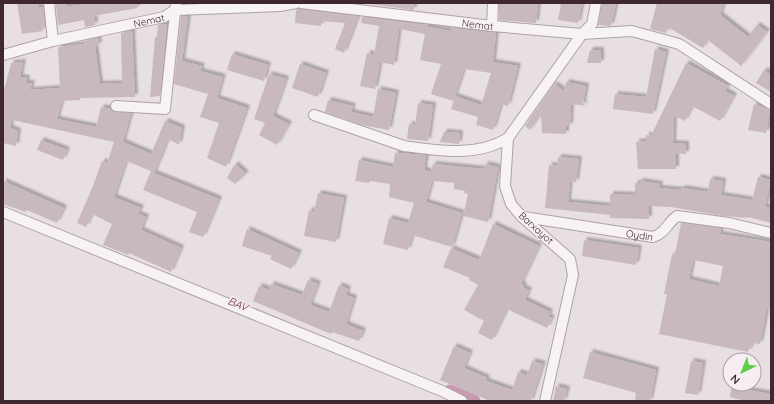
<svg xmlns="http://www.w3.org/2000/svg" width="774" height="404" font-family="Quicksand,sans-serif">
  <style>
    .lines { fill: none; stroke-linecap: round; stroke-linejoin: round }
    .canal { stroke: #c89ab2; stroke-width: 13 }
    .building { fill: #c8b9bf; fill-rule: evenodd; filter: url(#shadow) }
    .street-casing { stroke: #afa1a6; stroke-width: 12 }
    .street { stroke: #f7f2f4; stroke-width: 10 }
    .labels { text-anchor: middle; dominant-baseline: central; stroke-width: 3; stroke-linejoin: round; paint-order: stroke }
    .street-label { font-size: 10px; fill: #3f2831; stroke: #f6eef2 }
    .water-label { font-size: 11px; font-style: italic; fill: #733252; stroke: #f6eef2 }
  </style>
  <defs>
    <filter id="shadow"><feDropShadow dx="3" dy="-3" stdDeviation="1" flood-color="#0004"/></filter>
  </defs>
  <rect width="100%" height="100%" fill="#e8dfe3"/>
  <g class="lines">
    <!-- canal -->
    <polyline class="canal" points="450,391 474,401"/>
  </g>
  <!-- building -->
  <g class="building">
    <polygon points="17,3 38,3 39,8 43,7 45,27 42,28 43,31 22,34"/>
    <polygon points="66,3 67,7 92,3 137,3 137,8 94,16 95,25 85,27 84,20 58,25 56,4"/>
    <polygon points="362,3 414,3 414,10"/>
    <polygon points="499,3 538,3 536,23 499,20"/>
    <polygon points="561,3 582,3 578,23 558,20"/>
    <polygon points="602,3 616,3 611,26 598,25"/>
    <polygon points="657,3 724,3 720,15 748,37 757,25 767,32 741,66 708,40 703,48 668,27 666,33 650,29"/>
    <polygon points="298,9 358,16 344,53 335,49 345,23 321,21 321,26 295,23 296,10"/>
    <polygon points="181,16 188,16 182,61 202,66 200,71 223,77 217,98 247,108 226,167 207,158 219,123 200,117 208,94 174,84"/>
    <polygon points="362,17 428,25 428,27 451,31 452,28 496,33 493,62 518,66 508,106 501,104 493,130 476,125 478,117 451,109 455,96 481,105 491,73 464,69 453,101 431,94 441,64 420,60 425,34 399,29 394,65 380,62 375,89 360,86 367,53 374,55 379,26 361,23"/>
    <polygon points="164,24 167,24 160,96 150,97 155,37 157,37 158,25"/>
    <polygon points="132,31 135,97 80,98 80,100 62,101 57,119 96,127 101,107 110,109 115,112 131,113 123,142 151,154 165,121 182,128 179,145 168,139 154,173 219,199 203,237 189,232 197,212 143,190 151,171 126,161 114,197 141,208 138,214 146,217 141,230 181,248 171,272 129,253 128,255 103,245 112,224 92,214 86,227 77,223 93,186 102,161 107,163 114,142 12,120 10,128 18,131 16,146 3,143 3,88 5,87 11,63 23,62 20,77 27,78 26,83 32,83 30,90 60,88 58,47 84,44 84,41 98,38 99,45 95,46 100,84 122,83 121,33"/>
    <polygon points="655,49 666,52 653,114 613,109 615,94 646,97"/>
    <polygon points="590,50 601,50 601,63 587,63"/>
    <polygon points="232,54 268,65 264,81 227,70"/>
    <polygon points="686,63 728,86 725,91 734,96 720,121 692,106 685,121 674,116 673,143 686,144 686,154 676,153 676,169 638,169 636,142 646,141 646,135 651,136"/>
    <polygon points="300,64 326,73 318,97 292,88"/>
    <polygon points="764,70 771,75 771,92 756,83"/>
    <polygon points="269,74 286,79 273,116 289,124 277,145 259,135 265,123 254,119"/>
    <polygon points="566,82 586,86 583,104 586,106 571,104 570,126 566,126 566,134 542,133 541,113 530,130 525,126 554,84 564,91"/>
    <polygon points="378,89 396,93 389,130 362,125 325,112 328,100 353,106 351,112 373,117"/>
    <polygon points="418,103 433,105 428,141 407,139 409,124 415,125"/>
    <polygon points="754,104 770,110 766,133 748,130"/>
    <polygon points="444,132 460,133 459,144 440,142"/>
    <polygon points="41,140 67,150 63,160 37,150"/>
    <polygon points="395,153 426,155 424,170 431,172 433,164 484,169 485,164 498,167 488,222 463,216 468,194 464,193 465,191 454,189 454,183 432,181 426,202 462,213 452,247 412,235 408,250 383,244 389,218 408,223 414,203 389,197 390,184 370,181 369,183 355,181 359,160 393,167"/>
    <polygon points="558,157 579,159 576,182 570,181 568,202 610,206 610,194 635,195 635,183 640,183 640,181 660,184 659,188 681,190 682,188 708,192 710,179 723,181 721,195 752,200 758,177 771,180 765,207 771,208 771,223 748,217 748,218 723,216 671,207 649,206 649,219 610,218 610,215 545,208 549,165 557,166"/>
    <polygon points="235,164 246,174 235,184 227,178"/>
    <polygon points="3,181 64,208 57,223 27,210 26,212 3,204"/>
    <polygon points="318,193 344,198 336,242 304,236 309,210 314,212"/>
    <path d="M681 223 721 228 720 234 771 242V309L767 308 760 344 754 343 753 347 750 346 748 352 659 334 667 294H664L672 254 675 255ZM693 260 723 266 719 286 689 279Z"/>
    <polygon points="493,224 539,246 521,284 524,285 523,288 529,290 525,300 550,312 548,317 552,318 547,328 507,309 492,340 478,333 484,321 464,310 478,285 469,280 470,278 443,267 451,248 479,260"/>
    <polygon points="247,229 299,253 291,269 270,259 272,256 242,246"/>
    <polygon points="584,240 639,248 636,265 582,256"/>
    <polygon points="308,280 318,284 310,305 329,312 339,285 348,289 346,295 354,298 346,324 363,331 359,341 332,332 331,334 253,301 259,286 269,290 271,284 302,295"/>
    <polygon points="454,346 470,353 464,368 487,378 486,381 512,390 518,372 527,375 532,361 543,364 531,401 490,401 440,380"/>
    <polygon points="590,352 656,370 650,401 635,401 636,393 583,378"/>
    <polygon points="691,361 703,363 698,395 685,393"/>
    <polygon points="732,384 744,384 743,389 771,394 771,401 745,401 730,397"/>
    <polygon points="556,386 567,389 564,401 553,401"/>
  </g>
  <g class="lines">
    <defs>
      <g id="street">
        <polyline points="49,3 53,41"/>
        <path id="s1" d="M301 3 492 26 582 34 632 31 679 44 771 104"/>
        <polyline points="492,26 493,3"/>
        <path id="s2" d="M3 55 53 41 164 17 175 10 280 6 296 3"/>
        <polyline points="116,106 165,109 176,3"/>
        <path d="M314 115 404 146C439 151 477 157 508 138"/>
        <polyline points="3,212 442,391 462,401"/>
        <path id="s3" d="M524 217 653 237C666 233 667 223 677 216L729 223 771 233"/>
        <polyline points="545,401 573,275 570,259 522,217 511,204 505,186 508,138 582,34 592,24 596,3"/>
      </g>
    </defs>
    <!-- street casing -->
    <use href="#street" class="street-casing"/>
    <!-- street -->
    <use href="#street" class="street"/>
  </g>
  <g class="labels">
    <!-- street labels -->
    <g class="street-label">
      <text stroke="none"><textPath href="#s2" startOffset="150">Nemat</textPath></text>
      <text stroke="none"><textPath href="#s1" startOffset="178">Nemat</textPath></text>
      <text transform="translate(536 228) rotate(42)">Barxayot</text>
      <text stroke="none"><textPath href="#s3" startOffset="117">Oydin</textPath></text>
    </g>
    <!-- water labels -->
    <g class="water-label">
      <text transform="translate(238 304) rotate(22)">BAV</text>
    </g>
  </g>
  <!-- border -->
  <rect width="774" height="404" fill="none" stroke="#3f2831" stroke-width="8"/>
  <!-- north arrow -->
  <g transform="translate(742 372) rotate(223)"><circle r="19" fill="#f6eef2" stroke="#ad9fa5"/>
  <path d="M0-3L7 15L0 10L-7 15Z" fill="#5ece44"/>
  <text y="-6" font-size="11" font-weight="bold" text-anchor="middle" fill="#3f2831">N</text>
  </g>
</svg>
